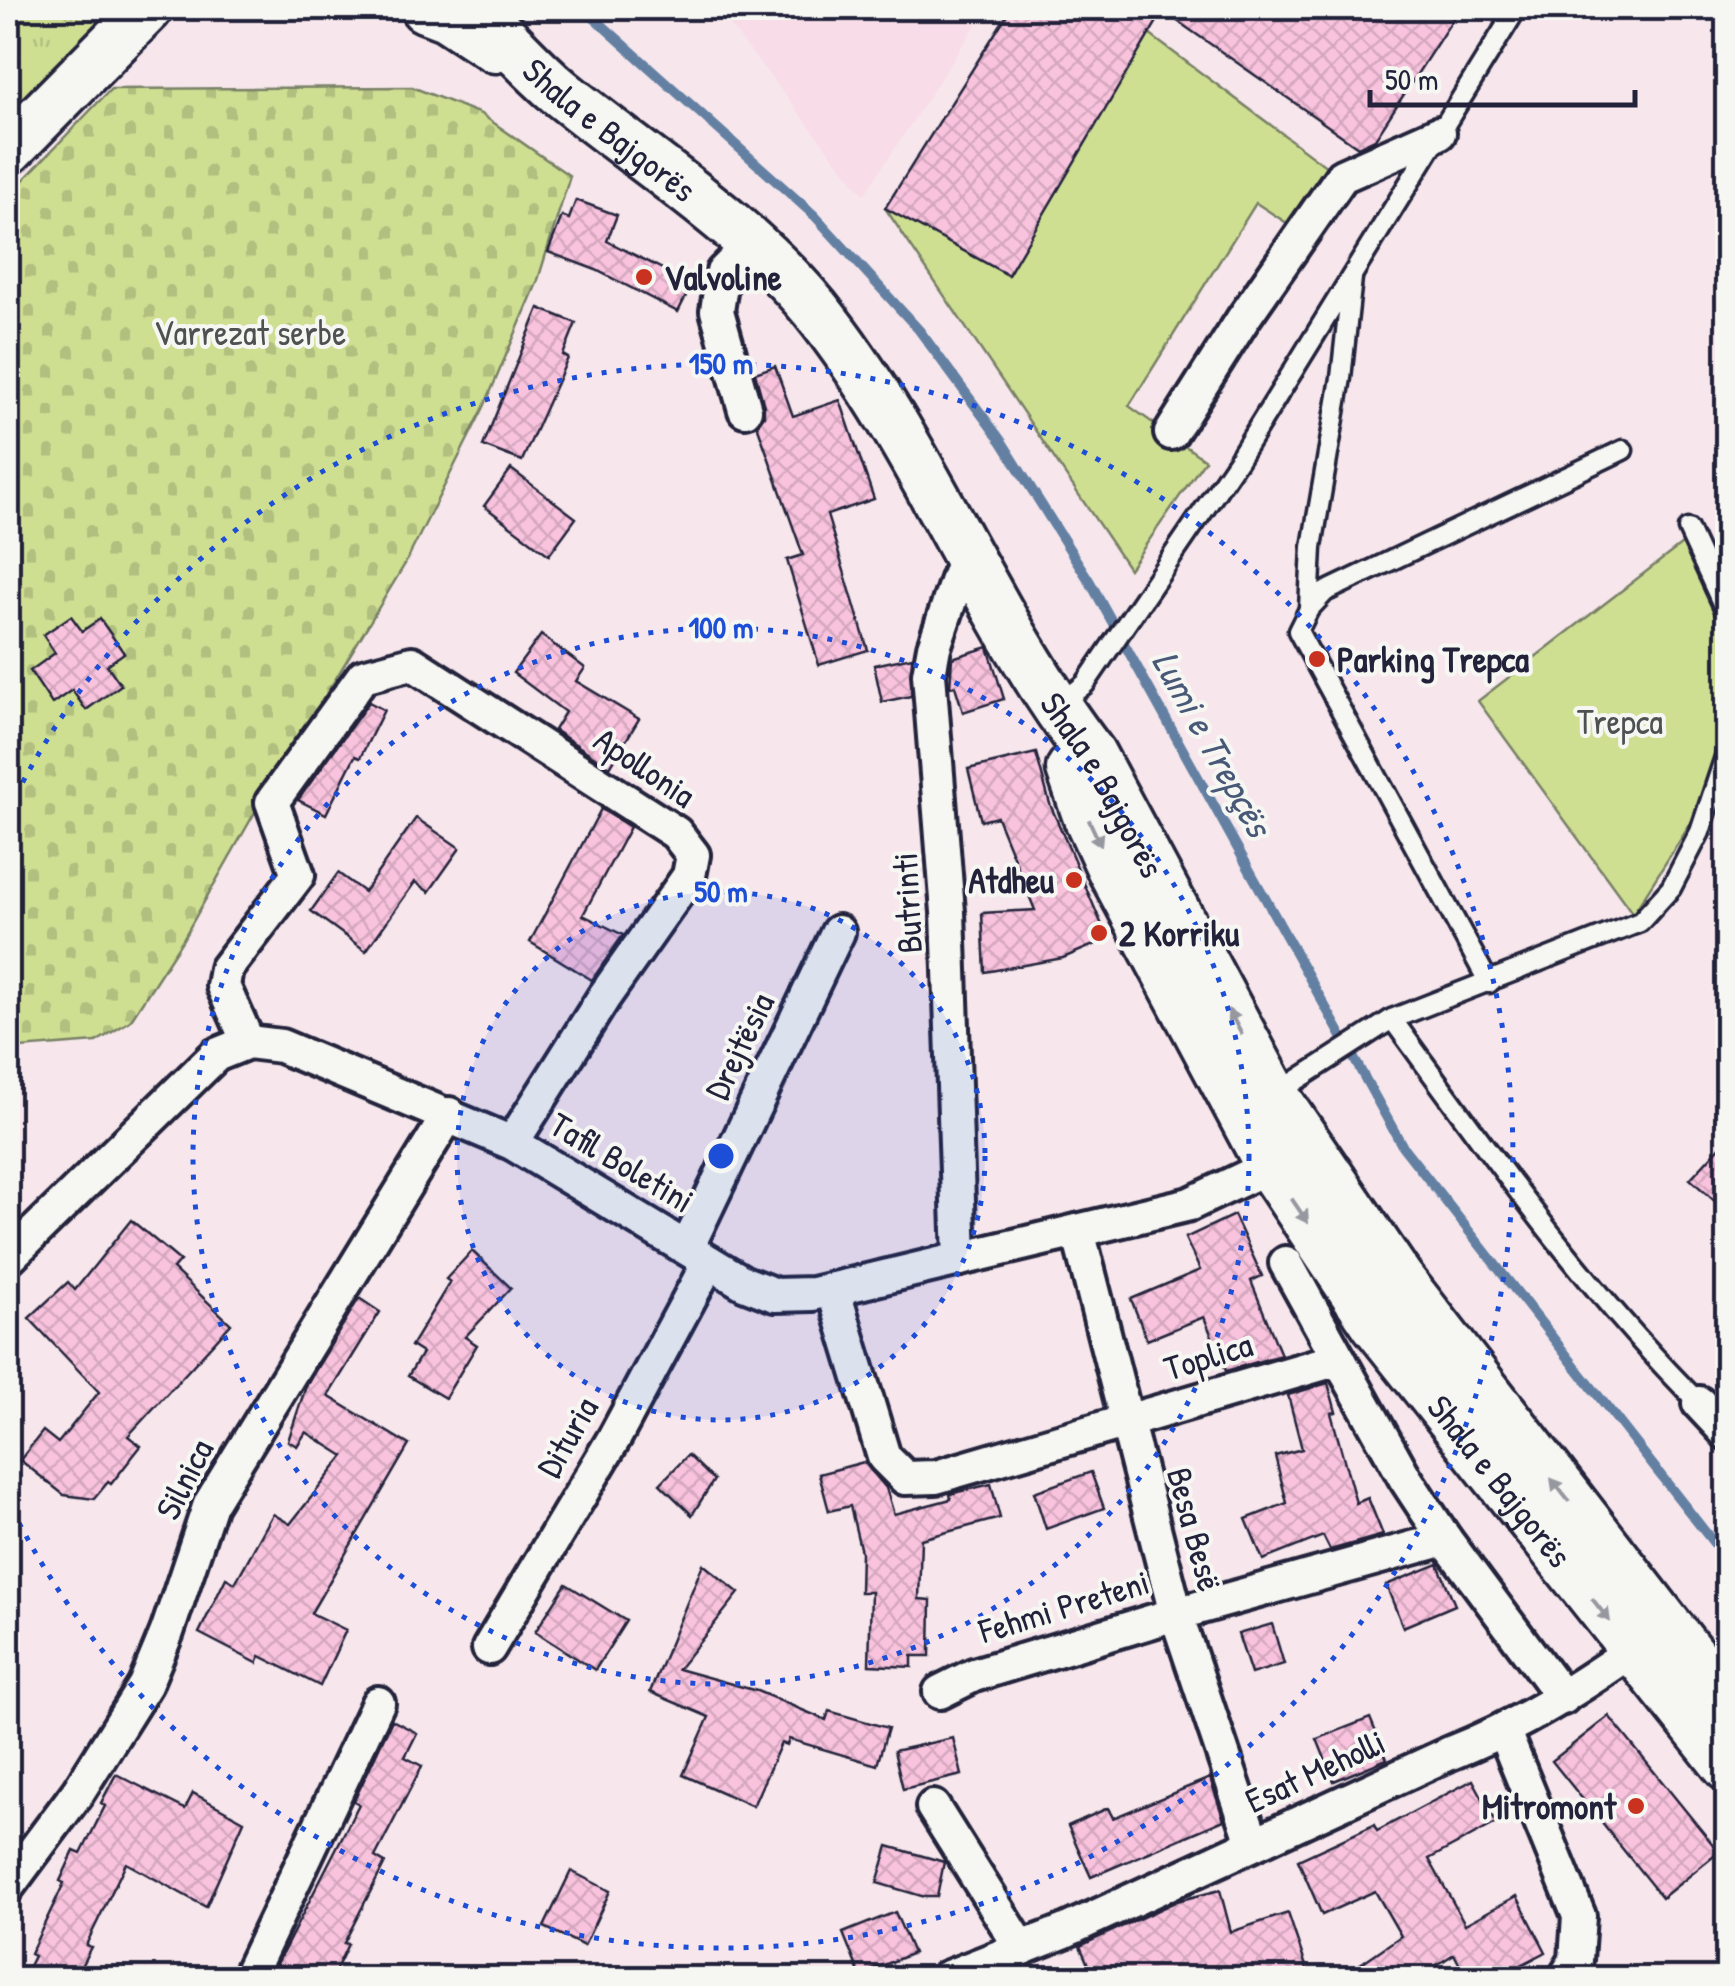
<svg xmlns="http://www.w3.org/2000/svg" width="1735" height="1986" font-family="'Patrick Hand',sans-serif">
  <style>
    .built { fill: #f8dce8 }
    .grass { fill: url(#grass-tufts); stroke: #788066; stroke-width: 2.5 }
    .cemetery { fill: url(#cemetery-stones); stroke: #788066; stroke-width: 2.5 }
    .green { fill: #cfdf92; stroke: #788066; stroke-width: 2.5 }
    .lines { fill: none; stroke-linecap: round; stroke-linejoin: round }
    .stream { stroke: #6380a3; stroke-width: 10 }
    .building { fill: url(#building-cross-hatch); stroke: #22223b; stroke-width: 2.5 }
    .service-casing { stroke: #22223b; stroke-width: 25 }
    .minor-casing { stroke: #22223b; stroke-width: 40 }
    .secondary-casing { stroke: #22223b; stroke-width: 55 }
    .service { stroke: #f6f6f2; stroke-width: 18 }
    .minor { stroke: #f6f6f2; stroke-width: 32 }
    .secondary { stroke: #f6f6f2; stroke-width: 48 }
    .oneway { fill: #9797a0 }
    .ring { fill: none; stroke: #1d4ed8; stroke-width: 5; stroke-dasharray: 5 10 }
    .poi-dot { fill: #c8321e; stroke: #f6f6f2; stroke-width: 4 }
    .labels { text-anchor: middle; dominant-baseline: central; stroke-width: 8; stroke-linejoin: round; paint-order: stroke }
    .street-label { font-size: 35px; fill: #22223b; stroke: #f6f6f2 }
    .poi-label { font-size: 35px; font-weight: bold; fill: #22223b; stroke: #f6f6f2; text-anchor: start }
    .park-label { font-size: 35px; fill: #4d5151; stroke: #f6f6f2 }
    .water-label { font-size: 38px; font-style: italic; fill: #485978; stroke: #f6f6f2 }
    .centre { fill: #1d4ed8; stroke: #f6f6f2; stroke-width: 5 }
    .ring-label { font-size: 30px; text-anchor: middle; font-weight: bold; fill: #1d4ed8; stroke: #f6f6f2; stroke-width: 8; stroke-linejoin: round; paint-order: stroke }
  </style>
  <defs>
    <pattern id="grass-tufts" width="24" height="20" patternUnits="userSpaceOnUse" patternTransform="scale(2.5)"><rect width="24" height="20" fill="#cfdf92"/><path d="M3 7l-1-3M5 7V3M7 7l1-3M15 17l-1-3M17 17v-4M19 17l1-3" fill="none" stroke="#b1bf7f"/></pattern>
    <pattern id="cemetery-stones" width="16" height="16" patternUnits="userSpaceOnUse" patternTransform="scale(2.5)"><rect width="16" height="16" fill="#cfdf92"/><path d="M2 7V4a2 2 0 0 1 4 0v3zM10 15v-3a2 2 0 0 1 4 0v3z" fill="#b1bf7f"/></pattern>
    <pattern id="building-cross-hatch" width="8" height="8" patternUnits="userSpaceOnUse" patternTransform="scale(2.5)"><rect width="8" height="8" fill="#f9c3dd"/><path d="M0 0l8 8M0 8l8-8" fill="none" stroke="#d5a7bf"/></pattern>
  </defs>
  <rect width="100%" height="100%" fill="#f7e7ec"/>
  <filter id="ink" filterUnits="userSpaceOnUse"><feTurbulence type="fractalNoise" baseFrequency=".01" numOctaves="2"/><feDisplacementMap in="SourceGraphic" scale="20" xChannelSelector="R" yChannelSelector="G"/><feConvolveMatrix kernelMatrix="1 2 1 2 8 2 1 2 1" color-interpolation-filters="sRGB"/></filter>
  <g filter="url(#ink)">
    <!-- built -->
    <polygon class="built" points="716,8 987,8 864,195"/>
    <!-- grass -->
    <polygon class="grass" points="8,8 117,8 8,121"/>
    <!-- cemetery -->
    <polygon class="cemetery" points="412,87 481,114 570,176 537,283 484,407 405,564 254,814 183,939 130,1021 96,1042 8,1049 8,196 111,89"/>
    <!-- green -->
    <g class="green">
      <polygon points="1145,31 1327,167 1290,225 1256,203 1129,406 1205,460 1129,569 885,208 1008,275"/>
      <polygon points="1686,541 1727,637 1727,720 1693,820 1633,914 1478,701"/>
    </g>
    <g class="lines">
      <!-- stream -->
      <polyline class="stream" points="583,8 815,216 919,330 1002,442 1090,582 1403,1147 1728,1561"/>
    </g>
    <!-- building -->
    <g class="building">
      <polygon points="1011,8 1460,8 1375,139 1358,147 1163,11 1008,275 885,208"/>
      <polygon points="576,200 617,215 607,241 692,284 678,312 596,270 548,252 562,216 569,219"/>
      <polygon points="539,308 576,323 563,355 568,358 522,461 483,446"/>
      <polygon points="775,366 793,416 840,400 874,499 827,515 868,650 819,665 787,560 803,555 757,425 764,416 764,406 755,373"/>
      <polygon points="511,469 576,518 549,555 484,506"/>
      <polygon points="71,616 82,631 100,619 124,653 107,665 121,685 86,710 72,690 52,704 30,671 55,653 43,635"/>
      <polygon points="541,635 585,668 576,681 639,719 610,767 554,730 565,712 513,673"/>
      <polygon points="988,647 1004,699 963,712 955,686 950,687 952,658"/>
      <polygon points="912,657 911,696 882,702 874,665"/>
      <polygon points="369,702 384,710 360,758 355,756 326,814 298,800"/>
      <polygon points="1036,753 1050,804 1108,939 1063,958 985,972 982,913 1035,910 997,817 981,821 968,769"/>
      <polygon points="601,809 630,827 583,915 623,935 592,980 530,942"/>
      <polygon points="416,818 460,848 429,892 415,882 366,951 311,911 338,873 364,892"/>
      <polygon points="1728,1138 1728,1213 1690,1179"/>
      <polygon points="1234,1215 1262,1276 1251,1281 1281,1355 1226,1371 1204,1317 1147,1340 1131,1299 1200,1270 1185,1238"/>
      <polygon points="131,1220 180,1261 173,1269 231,1324 128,1436 141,1446 111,1484 108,1482 94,1499 64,1495 20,1460 43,1431 58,1443 99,1392 29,1318 68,1282 75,1290"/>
      <polygon points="472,1251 511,1288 465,1337 477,1345 445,1398 408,1376 422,1353 411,1346 450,1282 446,1279"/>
      <polygon points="359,1298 380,1312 328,1396 409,1445 311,1613 346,1630 320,1686 260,1656 257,1663 199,1633 226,1578 235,1583 273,1514 290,1524 344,1456 306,1432 297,1446 288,1441 306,1386"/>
      <polygon points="1328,1383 1336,1412 1331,1413 1356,1503 1368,1498 1383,1535 1330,1550 1323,1536 1263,1560 1246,1519 1287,1503 1275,1456 1302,1449 1288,1395"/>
      <polygon points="688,1455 714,1480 692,1515 660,1484"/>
      <polygon points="864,1462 886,1488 894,1514 951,1499 950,1494 991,1484 1000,1518 921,1539 919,1599 931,1600 930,1656 912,1656 912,1667 869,1665 871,1592 860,1592 861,1552 850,1506 829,1511 819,1474"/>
      <polygon points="1091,1472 1104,1508 1046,1529 1034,1492"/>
      <polygon points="703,1564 739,1593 678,1669 757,1691 826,1720 829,1711 888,1728 877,1765 789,1739 787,1745 781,1743 753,1806 683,1775 709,1717 650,1692"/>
      <polygon points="1438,1564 1455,1605 1403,1627 1386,1585"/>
      <polygon points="566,1584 626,1621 595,1670 535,1632"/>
      <polygon points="1272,1624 1284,1664 1251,1674 1238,1634"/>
      <polygon points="1609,1716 1719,1852 1662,1898 1552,1761"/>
      <polygon points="1370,1718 1387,1759 1334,1781 1317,1739"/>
      <polygon points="392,1720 417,1733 405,1757 422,1766 375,1857 385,1863 344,1943 348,1944 332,1978 289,1978 277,1964 359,1804 354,1801"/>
      <polygon points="953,1738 962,1775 903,1789 894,1751"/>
      <polygon points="116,1774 185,1809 193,1793 244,1821 206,1907 126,1863 86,1945 91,1947 75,1978 50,1978 28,1968 34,1956 30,1954 64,1883 60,1881 74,1851 81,1854 105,1806 101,1803"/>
      <polygon points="1210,1778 1224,1820 1091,1877 1068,1826 1108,1808 1113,1818"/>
      <polygon points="1473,1780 1496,1823 1429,1859 1465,1924 1517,1896 1546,1952 1497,1978 1467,1978 1454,1954 1417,1978 1340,1978 1401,1936 1375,1891 1322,1915 1298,1860 1374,1825 1377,1831"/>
      <polygon points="888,1846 944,1862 937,1897 925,1897 877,1883"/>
      <polygon points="571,1871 610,1891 584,1946 544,1927"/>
      <polygon points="1220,1890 1231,1932 1288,1913 1310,1978 1247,1978 1245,1971 1215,1978 1094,1978 1080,1946 1177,1901"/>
      <polygon points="895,1912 913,1953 860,1975 843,1933"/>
    </g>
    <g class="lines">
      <defs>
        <g id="service">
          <polyline points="1688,529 1728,616"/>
          <polyline points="1309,609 1312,547 1341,378 1352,278"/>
          <polyline points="1060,704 1085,684 1238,460 1517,8"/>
          <polyline points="1489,983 1298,631 1309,609 1325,592 1623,450"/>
          <path d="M1392 1019C1489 1152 1582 1286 1699 1403"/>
          <polyline points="1274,1095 1392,1019 1640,922 1671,888 1700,832 1728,748"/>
        </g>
        <g id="minor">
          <polyline points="745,410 717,311 723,272 751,244"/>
          <polyline points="1171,433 1243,319 1342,176 1439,133"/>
          <polyline points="248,1042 223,986 226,969 298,875 272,802 363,676 412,663 676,833 693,855 689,876 604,997 512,1143"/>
          <polyline points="1078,1231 1176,1614 1253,1843"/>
          <polyline points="687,1248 838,932"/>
          <polyline points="8,1258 216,1055 248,1042 281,1046 512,1143 744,1283 775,1295 813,1294 1190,1204 1270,1166"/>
          <polyline points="960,1259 948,912 929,674 934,647 967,550"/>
          <polyline points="1286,1263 1339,1359"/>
          <polyline points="833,1289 884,1457 905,1478 936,1477 1339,1359 1405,1478 1445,1539 1563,1698"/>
          <polyline points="1699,1403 1728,1434"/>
          <polyline points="489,1648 616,1435 709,1262"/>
          <polyline points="940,1692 974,1675 1176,1614 1445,1539"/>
          <polyline points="1504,1732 1579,1916 1576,1960 1565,1978"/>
          <polyline points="933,1807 1022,1949"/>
          <polyline points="8,1886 78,1792 145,1685 167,1632 210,1504 449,1114"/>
          <polyline points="248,1978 378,1703"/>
          <path d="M946 1978 1065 1931 1448 1754C1519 1726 1571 1693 1633 1650"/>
        </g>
        <g id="secondary">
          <polyline points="425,8 446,16 495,48"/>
          <path id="s1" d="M475 8C503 36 530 67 561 93 646 162 745 224 815 309 925 446 984 616 1091 754L1274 1095 1399 1279 1728 1704"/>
          <polyline points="8,150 148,8"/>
          <path id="s2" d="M1071 769 1087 815 1113 872 1270 1166 1375 1323 1728 1767"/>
        </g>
      </defs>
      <!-- service casing -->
      <use href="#service" class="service-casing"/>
      <!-- minor casing -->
      <use href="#minor" class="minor-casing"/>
      <!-- secondary casing -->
      <use href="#secondary" class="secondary-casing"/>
      <!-- service -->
      <use href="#service" class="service"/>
      <!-- minor -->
      <use href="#minor" class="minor"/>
      <!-- secondary -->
      <use href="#secondary" class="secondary"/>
    </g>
    <!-- one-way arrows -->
    <defs><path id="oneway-solid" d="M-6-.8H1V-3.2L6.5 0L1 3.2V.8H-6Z" transform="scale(2.5)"/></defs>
    <g class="oneway">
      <use href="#oneway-solid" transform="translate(1095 833) rotate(65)"/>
      <use href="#oneway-solid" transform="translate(1235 1022) rotate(-118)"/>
      <use href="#oneway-solid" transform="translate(1300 1211) rotate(56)"/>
      <use href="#oneway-solid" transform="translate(1560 1490) rotate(-128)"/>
      <use href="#oneway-solid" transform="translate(1601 1610) rotate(52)"/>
    </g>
  </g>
  <!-- distance rings -->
  <circle cx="721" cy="1156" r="264" fill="#1d4ed8" fill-opacity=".12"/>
  <g class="ring">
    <circle cx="721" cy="1156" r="264"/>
    <circle cx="721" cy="1156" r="528"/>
    <path d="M9 809A792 792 0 1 1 9 1503"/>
  </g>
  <!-- markers -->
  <g class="poi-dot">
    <circle cx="644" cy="277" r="10"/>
    <circle cx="1317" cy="659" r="10"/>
    <circle cx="1074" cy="880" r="10"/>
    <circle cx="1099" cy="933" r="10"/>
    <circle cx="1636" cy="1806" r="10"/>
  </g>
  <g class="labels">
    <!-- street labels -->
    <g class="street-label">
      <text stroke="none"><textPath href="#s1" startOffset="182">Shala e Bajgorës</textPath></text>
      <text transform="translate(645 767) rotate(34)">Apollonia</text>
      <text stroke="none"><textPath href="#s1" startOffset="1012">Shala e Bajgorës</textPath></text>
      <text transform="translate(907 903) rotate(-93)">Butrinti</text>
      <text transform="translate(739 1046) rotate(-64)">Drejtësia</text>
      <text transform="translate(622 1162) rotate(31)">Tafil Boletini</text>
      <text transform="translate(1208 1356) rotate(-17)">Toplica</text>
      <text transform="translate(567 1437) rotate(-60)">Dituria</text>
      <text transform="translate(184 1479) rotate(-63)">Silnica</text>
      <text stroke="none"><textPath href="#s2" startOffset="835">Shala e Bajgorës</textPath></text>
      <text transform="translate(1195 1529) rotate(75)">Besa Besë</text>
      <text transform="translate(1064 1606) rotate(-17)">Fehmi Preteni</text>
      <text transform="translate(1315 1771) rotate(-25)">Esat Meholli</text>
    </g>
    <!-- poi labels -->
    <g class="poi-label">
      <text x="664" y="277">Valvoline</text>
      <text x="1337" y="659">Parking Trepca</text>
      <text x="1054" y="880" text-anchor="end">Atdheu</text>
      <text x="1119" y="933">2 Korriku</text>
      <text x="1616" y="1806" text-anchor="end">Mitromont</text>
    </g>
    <!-- park labels -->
    <g class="park-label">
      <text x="250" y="332">Varrezat serbe</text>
      <text x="1620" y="721">Trepca</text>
    </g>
    <!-- water labels -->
    <g class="water-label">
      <text transform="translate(1213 743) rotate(61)">Lumi e Trepçës</text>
    </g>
  </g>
  <circle cx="721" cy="1156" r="15" class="centre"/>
  <g class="ring-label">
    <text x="721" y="374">150 m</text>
    <text x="721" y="638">100 m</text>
    <text x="721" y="902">50 m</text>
  </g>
  <!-- margin -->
  <rect width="1735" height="1986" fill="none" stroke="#f6f6f2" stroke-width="40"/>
  <rect x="20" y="20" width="1695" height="1946" fill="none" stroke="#22223b" stroke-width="4" filter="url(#ink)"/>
  <!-- scale -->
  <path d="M1370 90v15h265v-15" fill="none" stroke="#22223b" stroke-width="5"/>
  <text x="1385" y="90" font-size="30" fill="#22223b" stroke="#f6f6f2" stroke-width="8" paint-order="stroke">50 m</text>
</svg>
